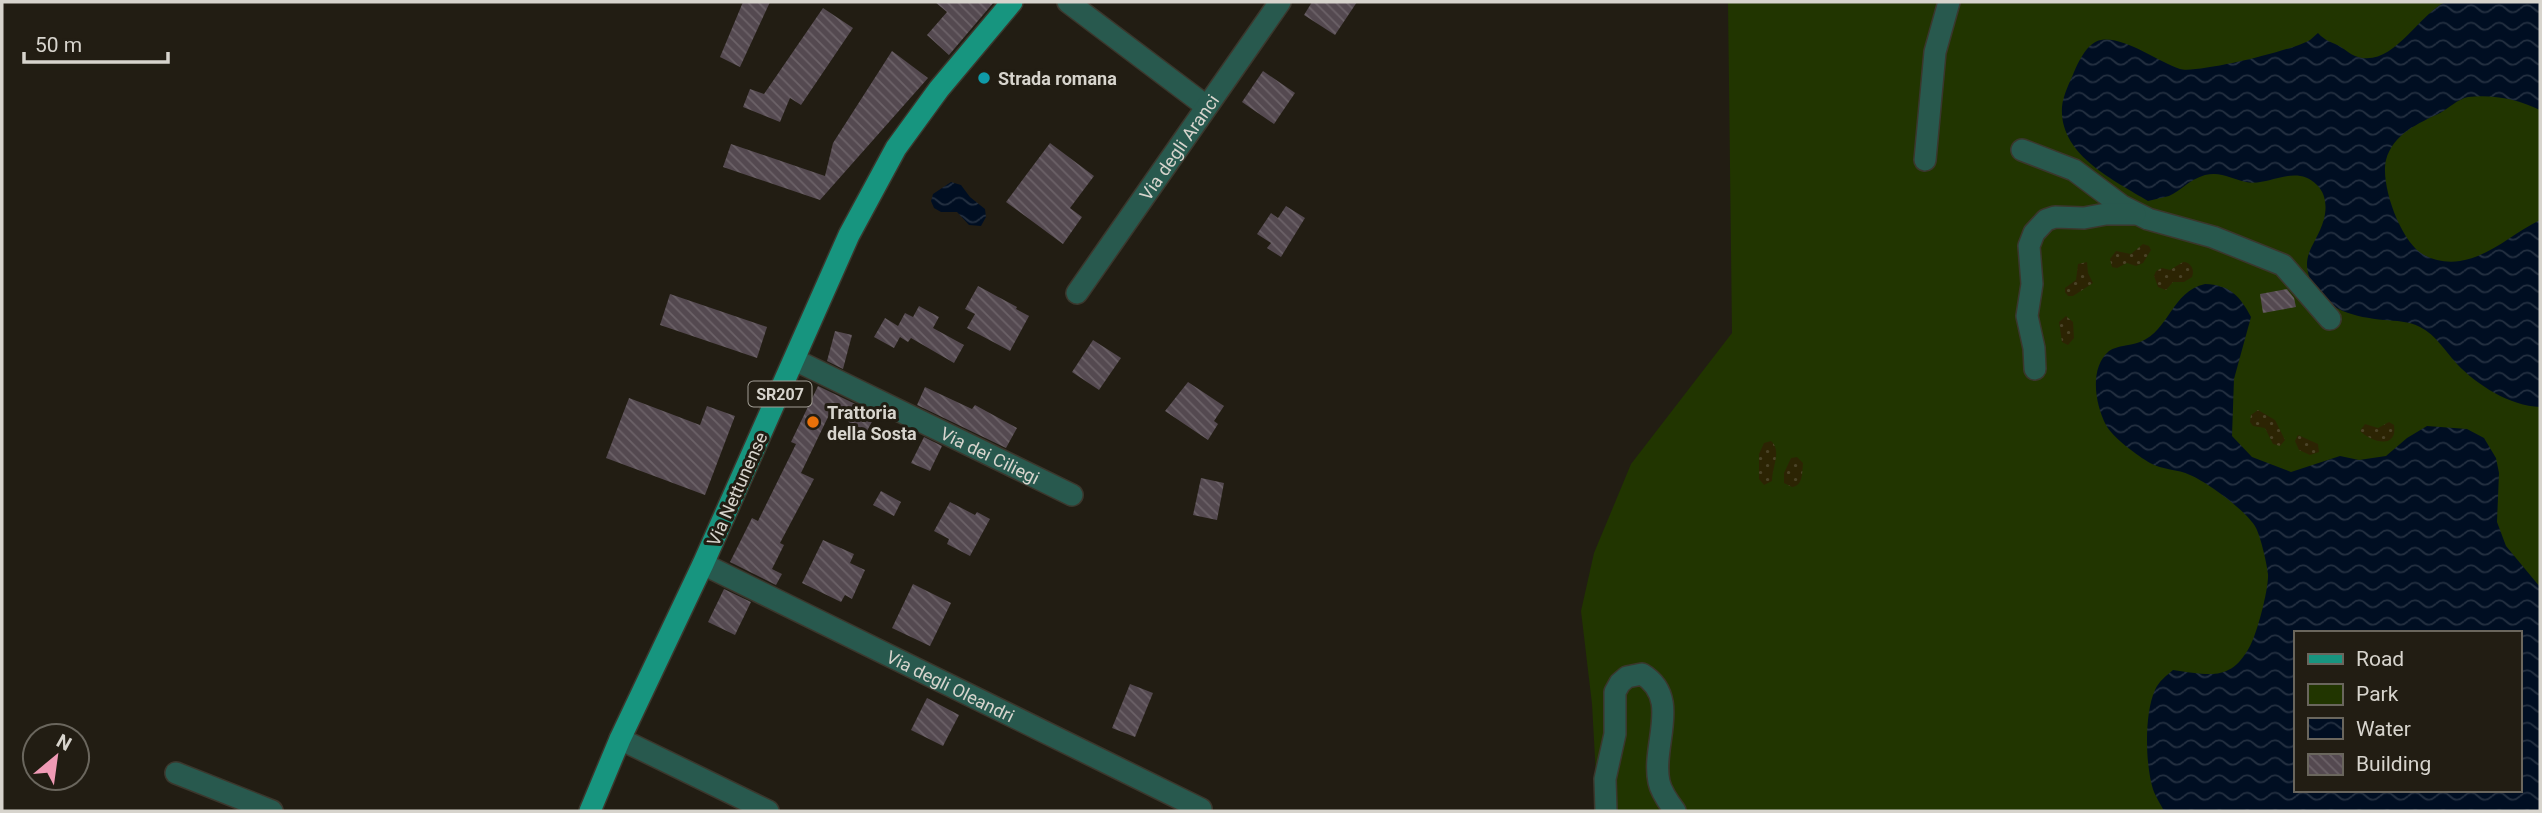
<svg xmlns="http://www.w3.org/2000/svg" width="2542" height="813" font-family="Roboto,sans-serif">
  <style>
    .green { fill: #213500; fill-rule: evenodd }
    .sand { fill: url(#sand-dots) }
    .water { fill: url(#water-waves); fill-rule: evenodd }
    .building { fill: url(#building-back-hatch) }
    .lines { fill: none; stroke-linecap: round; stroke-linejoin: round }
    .minor-casing { stroke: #3b372d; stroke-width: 24 }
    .major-casing { stroke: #3b372d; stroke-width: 24 }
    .minor { stroke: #28594e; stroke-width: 21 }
    .major { stroke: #17957f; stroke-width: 21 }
    .culture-dot { fill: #0f9aa8; stroke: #221d13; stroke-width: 2.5 }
    .food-dot { fill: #e8710a; stroke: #221d13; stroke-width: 2.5 }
    .labels { text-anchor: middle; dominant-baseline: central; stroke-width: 6; stroke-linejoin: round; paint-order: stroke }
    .shield { fill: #221d13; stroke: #a19d95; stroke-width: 2 }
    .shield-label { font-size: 16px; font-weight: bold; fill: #d7d4cd }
    .poi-label { font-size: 18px; font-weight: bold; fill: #d7d4cd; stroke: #221d13; text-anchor: start }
    .street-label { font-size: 18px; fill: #d7d4cd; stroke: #221d13 }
  </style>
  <defs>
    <pattern id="sand-dots" width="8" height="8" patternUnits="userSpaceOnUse" patternTransform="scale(1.75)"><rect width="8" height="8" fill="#2c2403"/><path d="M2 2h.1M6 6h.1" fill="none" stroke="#4a4327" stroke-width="1.8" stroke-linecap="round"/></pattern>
    <pattern id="water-waves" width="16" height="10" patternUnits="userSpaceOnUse" patternTransform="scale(1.75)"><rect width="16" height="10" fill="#000e22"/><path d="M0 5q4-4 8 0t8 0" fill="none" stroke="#243041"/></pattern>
    <pattern id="building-back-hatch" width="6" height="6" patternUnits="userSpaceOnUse" patternTransform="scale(1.75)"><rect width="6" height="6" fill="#544950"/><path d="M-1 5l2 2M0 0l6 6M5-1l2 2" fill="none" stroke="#6c6268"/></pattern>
  </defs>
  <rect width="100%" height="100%" fill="#221d13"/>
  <!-- green -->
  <path class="green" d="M1728 2H2540V811H1598L1592 704 1581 611 1594 553 1631 464 1732 333ZM2295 633H2519V790H2295Z"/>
  <!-- sand -->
  <g class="sand">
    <polygon points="2143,244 2149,246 2151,250 2143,263 2136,266 2127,263 2117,268 2112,267 2110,259 2116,251 2131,254"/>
    <polygon points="2087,262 2088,273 2093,283 2073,296 2068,296 2065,292 2065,288 2076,280 2078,264"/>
    <path d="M2183 262C2191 262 2195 270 2192 277L2184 282H2173L2166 290 2158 287 2154 276 2156 271 2162 268 2170 270Z"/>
    <polygon points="2066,316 2073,322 2074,338 2068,345 2062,342 2059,322"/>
    <polygon points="2258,410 2275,420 2285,440 2280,446 2273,444 2265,428 2253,426 2250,422 2251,415"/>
    <path d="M2389 422 2394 425C2398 450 2371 442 2360 431L2365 424 2378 428Z"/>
    <polygon points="2298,435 2318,444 2319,452 2310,455 2299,450 2295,441"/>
    <path d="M1771 441C1782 451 1772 467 1772 481L1764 485 1759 479V454L1764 443Z"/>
    <path d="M1797 457 1803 463C1802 473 1803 486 1792 487L1784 483V473L1791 458Z"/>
  </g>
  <!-- water -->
  <g class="water">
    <path d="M2445 2H2540V110C2518 99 2492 94 2468 97 2458 99 2449 108 2440 113 2419 123 2393 134 2386 160 2380 185 2401 243 2424 255 2435 261 2448 263 2460 261 2491 256 2513 233 2540 220V407C2510 406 2477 385 2457 364 2444 350 2437 336 2420 327 2409 321 2396 321 2384 320 2355 317 2327 311 2312 283 2298 255 2317 245 2324 219 2327 207 2326 194 2317 185 2295 163 2269 187 2246 182 2232 179 2221 171 2205 175 2188 180 2181 191 2169 196 2162 198 2155 199 2148 201 2114 180 2059 155 2062 107 2063 95 2070 82 2074 72 2079 60 2088 42 2101 40 2124 36 2158 62 2180 69 2197 74 2294 50 2310 40 2313 38 2315 35 2318 33 2325 41 2332 42 2341 47 2346 50 2350 54 2355 56 2391 70 2416 17 2445 2Z"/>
    <polygon points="951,182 961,185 970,197 985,209 986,217 981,226 969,225 957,212 941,212 934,208 931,201 933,194"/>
    <path d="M2205 284C2230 285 2240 296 2251 317L2234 379 2232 436 2252 457 2291 472 2340 456 2359 460 2386 456 2407 438 2427 426 2467 429 2484 438 2496 458 2499 473 2497 522 2506 546 2540 587V811H2164C2161 805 2157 799 2154 792 2145 767 2144 714 2155 690 2159 681 2166 676 2173 670 2210 675 2231 682 2250 646 2257 634 2269 588 2268 574 2267 564 2261 538 2256 528 2248 512 2207 482 2190 475 2178 469 2162 470 2150 463 2138 456 2112 437 2106 425 2095 404 2089 368 2109 351 2118 345 2130 346 2140 342 2170 330 2171 292 2205 284ZM2295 633H2519V790H2295Z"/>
  </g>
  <!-- building -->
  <g class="building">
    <polygon points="743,2 770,2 740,67 720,57"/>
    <polygon points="935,2 994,2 949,55 927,35 947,12"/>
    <polygon points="1312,2 1357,2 1335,35 1304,15"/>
    <polygon points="823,8 853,28 801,105 790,98 780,122 743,107 750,89 764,94"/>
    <polygon points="892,51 928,78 820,200 723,167 731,144 825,176 833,143"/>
    <polygon points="1263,71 1295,93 1274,124 1242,102"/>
    <polygon points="1050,143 1094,176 1070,208 1082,217 1063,244 1006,202"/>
    <polygon points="1286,206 1305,218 1281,257 1267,248 1271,243 1257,234 1271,213 1278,218"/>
    <polygon points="978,286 1017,307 1016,309 1029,316 1010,351 967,328 975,314 965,309"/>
    <polygon points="2287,289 2294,298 2296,307 2263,313 2260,294"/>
    <polygon points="670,294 767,327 757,358 660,325"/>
    <polygon points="919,306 939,317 933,328 964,345 954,363 911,338 908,342 900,337 894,348 874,337 885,318 898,326 905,313 913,317"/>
    <polygon points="835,331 852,335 843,369 827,361"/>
    <polygon points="1093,340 1121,358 1099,390 1072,372"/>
    <polygon points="1188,382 1224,406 1214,421 1218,424 1208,440 1165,411"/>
    <polygon points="818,386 876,414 867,431 830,413 801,473 814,479 780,543 784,545 772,569 782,574 776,585 730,562 752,518 758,521 796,444 791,442"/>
    <polygon points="925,387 972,409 975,405 1017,428 1006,448 917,405"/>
    <polygon points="629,398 700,425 707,406 735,416 705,495 606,458"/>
    <polygon points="924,437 942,446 930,471 911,463"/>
    <polygon points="1201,478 1224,483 1217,520 1193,515"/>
    <polygon points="881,491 901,502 894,516 873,505"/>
    <polygon points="950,502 975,515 977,512 990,519 970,556 947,544 949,539 934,531"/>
    <polygon points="823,540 854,554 850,563 865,570 852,599 845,595 841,602 802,583"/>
    <polygon points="913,584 951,603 930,646 892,628"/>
    <polygon points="724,589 751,602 735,635 708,622"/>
    <polygon points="1130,684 1153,693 1135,737 1112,728"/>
    <polygon points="927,698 959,715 943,746 911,730"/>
  </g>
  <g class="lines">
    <defs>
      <g id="minor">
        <polyline points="1068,2 1206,106"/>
        <polyline points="2022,150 2074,170 2122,206 2148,219 2213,237 2283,265 2330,319"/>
        <polyline points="1925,160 1935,52 1949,2"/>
        <path id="s1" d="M1077 293 1280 2"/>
        <path id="s2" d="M795 360 1072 495"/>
        <polyline points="2035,369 2034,348 2027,316 2032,284 2029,246 2034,233 2046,220 2055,217 2084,218 2106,214 2135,214"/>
        <path id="s3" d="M703 564 1201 809"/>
        <polyline points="620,739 768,811"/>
        <polyline points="176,773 272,811"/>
        <path d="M1606 811 1605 779 1615 734V692L1620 683 1627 677 1642 674C1682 698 1651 745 1659 782 1661 792 1669 803 1675 811"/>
      </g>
      <polyline id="major" points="590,811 620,739 703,564 849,235 896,148 939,89 1012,2"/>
    </defs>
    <!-- minor casing -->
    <use href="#minor" class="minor-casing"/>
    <!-- major casing -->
    <use href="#major" class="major-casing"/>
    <!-- minor -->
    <use href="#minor" class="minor"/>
    <!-- major -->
    <use href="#major" class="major"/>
  </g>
  <!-- markers -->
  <circle class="culture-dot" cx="984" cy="78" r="7"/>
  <circle class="food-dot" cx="813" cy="422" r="7"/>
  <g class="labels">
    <!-- shield labels -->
    <rect class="shield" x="748.5" y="381.5" width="63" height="25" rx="5"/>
    <g class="shield-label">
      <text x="780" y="394">SR207</text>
    </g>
    <!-- poi labels -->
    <g class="poi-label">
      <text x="998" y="78">Strada romana</text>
      <text x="827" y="412">Trattoria<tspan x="827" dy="21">della Sosta</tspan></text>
    </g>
    <!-- street labels -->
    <g class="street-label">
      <text stroke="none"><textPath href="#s1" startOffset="178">Via degli Aranci</textPath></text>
      <text stroke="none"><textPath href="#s2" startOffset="217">Via dei Ciliegi</textPath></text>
      <text transform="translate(737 489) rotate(-66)">Via Nettunense</text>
      <text stroke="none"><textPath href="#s3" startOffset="276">Via degli Oleandri</textPath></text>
    </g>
  </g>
  <!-- border -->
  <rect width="2542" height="813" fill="none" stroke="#d7d4cd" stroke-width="7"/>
  <!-- legend -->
  <rect x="2294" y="631" width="228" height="161" fill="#221d13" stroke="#6a665d" stroke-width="2"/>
  <rect x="2308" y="654" width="35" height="10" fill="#17957f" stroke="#6a665d" stroke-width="2"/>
  <text x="2356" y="666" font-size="21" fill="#d7d4cd">Road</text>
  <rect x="2308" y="684" width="35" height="21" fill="#213500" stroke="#6a665d" stroke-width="2"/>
  <text x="2356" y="701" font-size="21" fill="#d7d4cd">Park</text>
  <rect x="2308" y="718" width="35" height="21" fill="url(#water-waves)" stroke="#6a665d" stroke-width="2"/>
  <text x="2356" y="736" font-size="21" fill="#d7d4cd">Water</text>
  <rect x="2308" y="754" width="35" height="21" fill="url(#building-back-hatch)" stroke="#6a665d" stroke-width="2"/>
  <text x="2356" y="771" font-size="21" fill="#d7d4cd">Building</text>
  <!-- north arrow -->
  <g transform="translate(56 757) rotate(29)"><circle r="33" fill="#221d13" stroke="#6a665d" stroke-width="2"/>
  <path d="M0-5L12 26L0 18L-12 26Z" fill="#f09ab5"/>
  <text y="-10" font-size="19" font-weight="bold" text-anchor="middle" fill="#d7d4cd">N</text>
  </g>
  <!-- scale -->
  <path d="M24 52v10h144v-10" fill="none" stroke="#d7d4cd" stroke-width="3.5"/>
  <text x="35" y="52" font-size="21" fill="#d7d4cd" stroke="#221d13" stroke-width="5" paint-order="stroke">50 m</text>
</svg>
